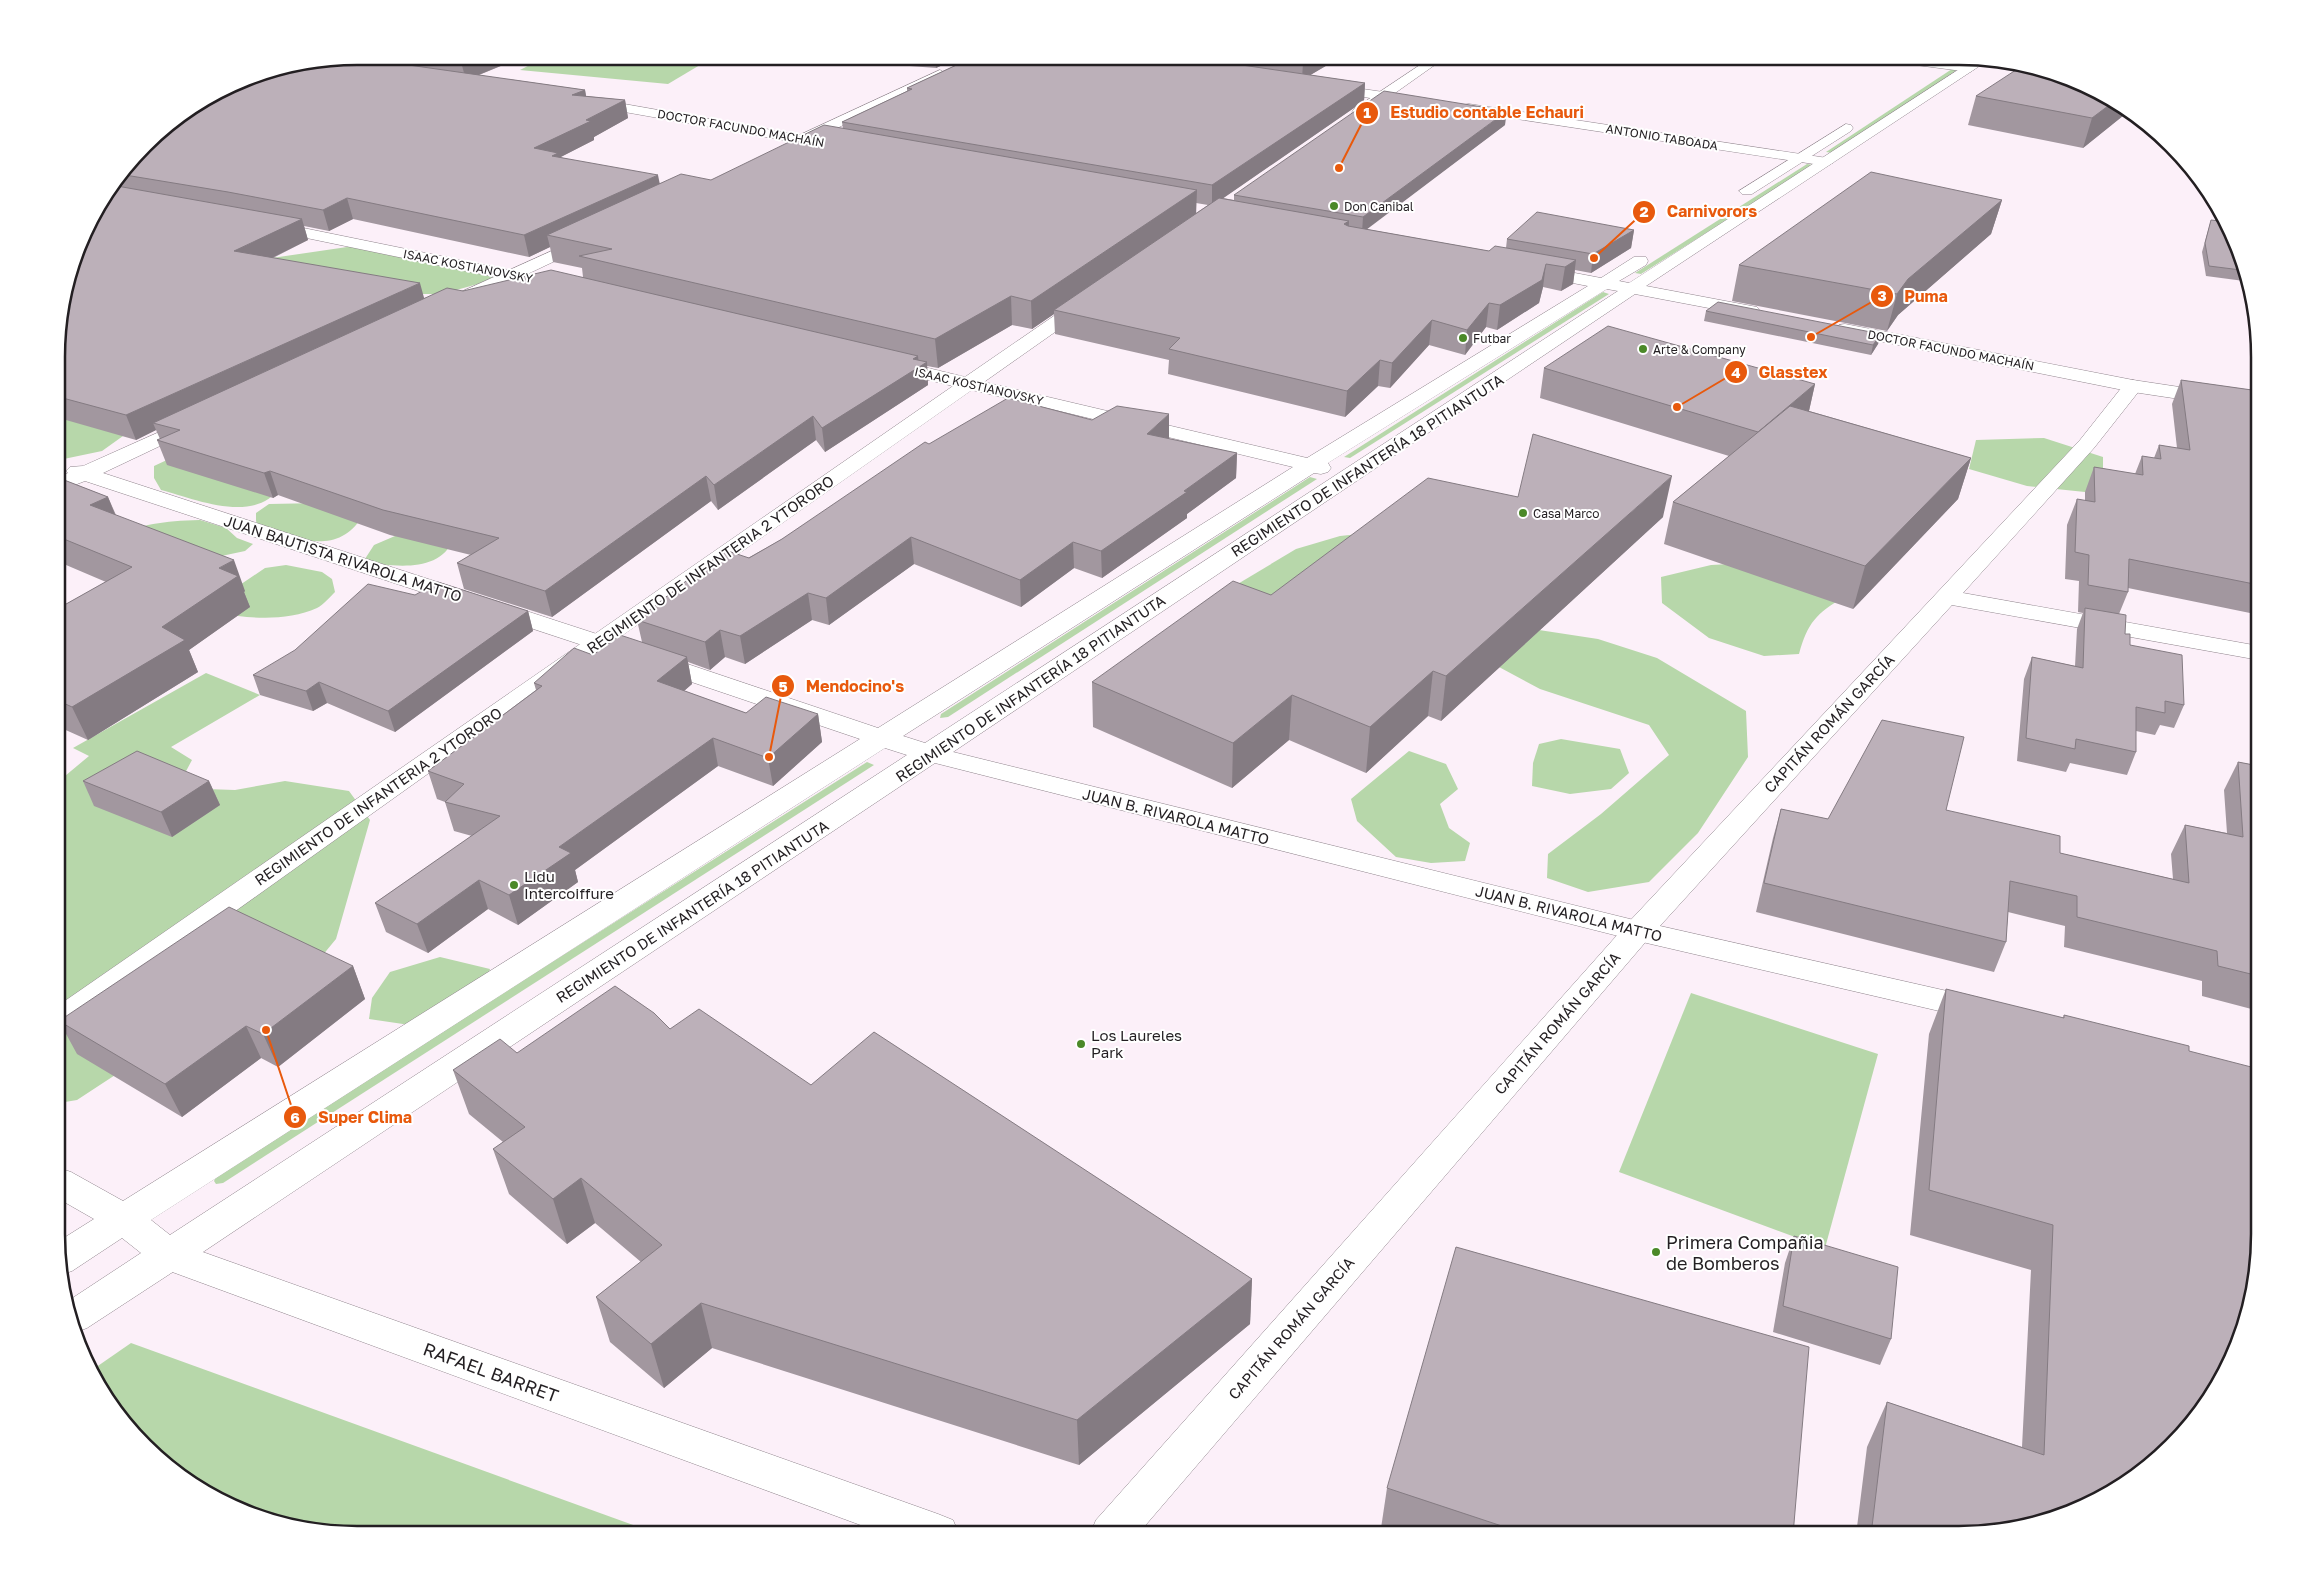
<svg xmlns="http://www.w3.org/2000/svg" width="2316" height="1591" font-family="'Golos Text',sans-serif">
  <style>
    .green { fill: #b7d7aa }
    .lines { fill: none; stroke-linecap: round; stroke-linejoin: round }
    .street-casing { stroke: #90858d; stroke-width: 1 }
    .secondary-casing { stroke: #90858d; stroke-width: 1 }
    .street { fill: #fff; fill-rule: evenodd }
    .secondary { fill: #fff; fill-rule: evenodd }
    .wall { fill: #a2979f; fill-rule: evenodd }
    .shaded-wall { fill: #847b82 }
    .building { fill: #bcb0b9; stroke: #847b82 }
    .poi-dot { fill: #4b8928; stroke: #fff; stroke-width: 2 }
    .labels { text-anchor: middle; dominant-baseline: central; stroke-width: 4; stroke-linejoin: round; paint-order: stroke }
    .far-street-label { font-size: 12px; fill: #231f22; stroke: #fff }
    .far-poi-label { font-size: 12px; fill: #231f22; stroke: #fff; text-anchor: start }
    .street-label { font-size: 15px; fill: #231f22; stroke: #fff }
    .poi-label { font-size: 15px; fill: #231f22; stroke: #fff; text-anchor: start }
    .near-poi-label { font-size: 18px; fill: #231f22; stroke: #fff; text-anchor: start }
    .near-street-label { font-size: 18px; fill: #231f22; stroke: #fff }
    .rim { fill: none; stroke: #231f22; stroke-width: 2.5 }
    .leader { fill: none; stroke: #e8590c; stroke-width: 2 }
    .callout-dot { fill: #e8590c; stroke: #fff; stroke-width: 2 }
    .mark-label { font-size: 15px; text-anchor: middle; font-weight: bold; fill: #fff }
    .callout-label { font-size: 16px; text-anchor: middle; font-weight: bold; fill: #e8590c; stroke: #fff; stroke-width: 4; stroke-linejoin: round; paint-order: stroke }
  </style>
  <rect width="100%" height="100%" fill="#fcf0f9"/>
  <!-- green -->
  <g class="green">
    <polygon points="547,56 715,56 668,84 520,70"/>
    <polygon points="1952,69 1957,70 1833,153 1826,152"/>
    <polygon points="1807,164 1814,165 1641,274 1635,273"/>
    <polygon points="354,246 514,274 442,294 418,294 265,259"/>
    <polygon points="1603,292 1609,294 1350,458 1344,457"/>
    <polygon points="59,387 64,420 91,416 125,425 123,436 102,451 59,460"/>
    <polygon points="2044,438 2103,457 2103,485 2085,492 2027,486 1969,469 1976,440"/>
    <path d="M169 459 280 487C255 525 195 499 161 490L154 478V466Z"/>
    <polygon points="1310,477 1317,479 948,717 940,718 941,714"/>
    <path d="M320 503 362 517C337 557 295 538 259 528L256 521V513L269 504Z"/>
    <path d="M200 520 226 528 237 538 253 544 245 551 212 558 108 537C144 524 162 521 200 520Z"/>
    <polygon points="1378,532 1319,620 1231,588 1296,549 1340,536"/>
    <path d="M402 533 454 538C440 574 394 566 363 562L374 545Z"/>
    <path d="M1769 562 1844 597C1816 614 1808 622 1799 654L1764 656 1709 638 1662 603 1661 577 1711 565Z"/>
    <path d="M286 565 322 572 332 579 335 592C330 597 323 605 317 608 293 619 263 619 238 616L228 593 265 568Z"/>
    <polygon points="1539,630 1598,639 1657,658 1746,711 1748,757 1698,833 1649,882 1588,892 1547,878 1548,854 1601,814 1669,755 1649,725 1540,689 1499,667"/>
    <polygon points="206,673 260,695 171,747 192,760 177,788 235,790 285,781 349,791 370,820 336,939 294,990 135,1062 77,1100 59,1103 59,781 89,756 73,748"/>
    <polygon points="1561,739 1620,749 1629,773 1611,789 1570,794 1532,786 1533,763 1539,744"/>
    <polygon points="1409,751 1446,764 1458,789 1440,804 1449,828 1470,843 1465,861 1431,863 1396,857 1357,821 1351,799"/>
    <polygon points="867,762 874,765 223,1183 216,1184 214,1181 217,1175"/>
    <polygon points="440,957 490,969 483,993 450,1025 403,1024 369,1019 372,998 390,972"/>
    <polygon points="1691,993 1878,1054 1825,1248 1619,1172"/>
    <polygon points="131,1343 658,1534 338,1534 260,1519 174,1473 96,1384 92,1370"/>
  </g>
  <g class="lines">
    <defs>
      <g id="street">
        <polygon points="1879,57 1914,57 1970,64 1976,68 1970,72 1885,61"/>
        <polygon points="940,70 947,74 945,77 801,145 791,145 789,142 791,139"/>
        <polygon points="1328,84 1411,96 1418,100 1411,104 1323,91 1321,88 1323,85"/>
        <polygon points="1469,104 1827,158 1834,162 1827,166 1464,111 1462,108 1464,105"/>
        <polygon points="585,236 593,241 591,244 464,304 452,304 449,300 452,296"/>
        <polygon points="2133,380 2140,382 2143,386 2094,448 1963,593 2259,646 2259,660 1952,605 1649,938 1138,1534 1090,1534 1096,1520 1627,924 2080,440 2126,382"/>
        <polygon points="193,417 200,419 203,423 200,427 103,473 606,637 609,642 606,647 597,649 588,647 85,481 59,491 59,477 68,473 66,471 70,467 83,466"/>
        <polygon points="169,1240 938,1514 953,1520 959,1534 885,1534 156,1266 151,1255 156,1244"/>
      </g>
      <g id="secondary">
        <polygon points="1432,57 1446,57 1364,115 1354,115 1352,112 1354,109"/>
        <path d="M1978 57 1990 59 1646 286 1757 307 1760 311 1757 315 1751 316 1635 294 953 752 1638 921 1978 998 1989 1001 1994 1009 1989 1017 1978 1020 1638 941 935 763 182 1266 87 1328 79 1331 68 1301 141 1253 122 1238 72 1271 60 1275 59 1241 94 1219 59 1199V1168L71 1172 123 1201 860 739 600 651 70 1029 59 1032V1005L953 386 884 369 882 365 884 361 891 359 965 377 1080 298H1092L1095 302 1092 306 984 382 1307 458 1588 286 1532 275 1530 271 1532 267 1538 266 1601 278 1634 257H1646L1648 261 1646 265 1619 281 1629 283ZM1607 289 1618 291 925 743 903 736 1314 473 1321 474 1328 472 1331 468 1328 463ZM972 390 1293 467 878 728 616 640ZM885 748 907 755 170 1235 151 1220Z"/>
        <polygon points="590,98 834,141 841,145 834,149 585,105 583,102"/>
        <polygon points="1846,124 1851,125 1853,128 1851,131 1752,194 1742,194 1739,191"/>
        <polygon points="269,221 558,280 564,281 567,285 564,289 558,290 263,229 261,226 263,223"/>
        <polygon points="1845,324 2133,380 2259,399 2259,411 2133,392 1839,333 1836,329 1839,325"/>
      </g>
    </defs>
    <!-- street casing -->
    <use href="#street" class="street-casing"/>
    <!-- secondary casing -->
    <use href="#secondary" class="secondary-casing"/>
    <!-- street -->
    <use href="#street" class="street"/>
    <!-- secondary -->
    <use href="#secondary" class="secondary"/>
  </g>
  <!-- wall -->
  <g class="wall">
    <path d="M357 56H525L479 75 585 90 586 96 625 100 628 118 594 137V140L560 157 660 183 711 180 843 129 842 122 907 91V88L958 64V58L936 68 844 61 843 56 1341 57 1310 75 1365 83 1364 101 1223 198 1234 200V195L1505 125 1366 229 1489 251 1506 248 1507 239 1634 230 1631 248 1591 273 1575 270 1573 284 1561 291 1543 287 1539 303 1497 330 1486 327 1465 355 1429 345 1390 388 1378 386 1345 417 1168 374 1169 360 1055 334 1054 314 1032 329 1012 325 938 368 927 366 928 385 825 452 816 440 718 510 711 501 552 617 464 589 457 563 471 555 390 535 278 495 273 498 167 465 157 440 160 439 156 430 136 440 59 418V318L87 224 159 131 242 79ZM1196 203 1208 205 1196 213ZM353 219 529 257 550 247 553 262 582 268 583 277 463 291 424 298 273 258 308 240 304 226 329 231Z"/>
    <polygon points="2056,72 2129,111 2083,148 1968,125 1976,96"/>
    <polygon points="2002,200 1991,234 1898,315 1887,331 1732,301 1739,265"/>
    <polygon points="2211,220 2229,224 2244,281 2206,276 2202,252"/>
    <polygon points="1706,311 1881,334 1878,344 1871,355 1704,321"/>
    <polygon points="1544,368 1815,384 1809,411 1971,458 1958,499 1853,609 1664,544 1673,502 1729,456 1540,398"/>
    <polygon points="2181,380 2259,391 2259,627 2252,625 2250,613 2128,588 2128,592 2119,614 2125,634 2130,645 2184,705 2174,728 2160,725 2155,735 2136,731 2136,752 2127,775 2070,763 2066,772 2017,761 2024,679 2032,657 2075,666 2077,629 2083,613 2078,612 2079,581 2065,579 2067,525 2077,499 2085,501 2085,492 2094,467 2135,474 2142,456 2154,458 2159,445 2177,448 2172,404"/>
    <polygon points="1092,420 1169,439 1237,453 1236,478 1187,514 1187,518 1102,578 1074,568 1021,607 914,564 829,625 812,620 745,664 725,657 710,670 688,662 692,684 684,691 746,713 818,714 822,742 773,786 718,766 575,870 578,882 518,925 488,909 428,953 386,932 375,903 472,836 454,831 445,802 437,799 428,771 536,690 534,683 593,655 642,642 637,620 782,539 929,444"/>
    <polygon points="59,478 108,497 116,515 245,591 244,592 250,607 189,650 198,672 88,740 59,727 59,608 106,582 59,562"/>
    <polygon points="1518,497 1663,517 1441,721 1428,716 1366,773 1289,740 1232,788 1093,727 1092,682"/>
    <polygon points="415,595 528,611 533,631 395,732 327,703 313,711 260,695 253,675"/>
    <polygon points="2238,762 2259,766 2259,1011 2202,996 2202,981 2064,947 2065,926 2008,912 2006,942 1994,972 1756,912 1773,838 1781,809 1828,819 1946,810 2060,853 2173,879 2171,854 2185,825 2227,833 2224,790"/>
    <polygon points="83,781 209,781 220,805 172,837 94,806"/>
    <polygon points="353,966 365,999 278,1067 261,1058 182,1117 77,1054 59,1021"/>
    <polygon points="1946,989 2063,1018 2064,1015 2189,1051 2259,1253 1959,1535 1856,1535 1867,1447 1887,1402 2022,1447 2031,1270 1910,1235 1929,1034"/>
    <polygon points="670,1029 811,1085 1252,1279 1250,1324 1079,1465 712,1348 664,1388 610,1342 596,1297 641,1262 595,1223 567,1244 509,1194 493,1149 503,1142 469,1114 453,1070 517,1053"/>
    <polygon points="1794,1236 1891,1339 1880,1365 1773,1332 1785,1263"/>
    <polygon points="1387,1488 1793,1535 1380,1535"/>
  </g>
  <!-- shaded-wall -->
  <g class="shaded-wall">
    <polygon points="476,56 525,56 466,80 461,62"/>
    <polygon points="935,56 958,56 958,58 936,68"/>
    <polygon points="1311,57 1341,57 1302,80 1303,62"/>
    <polygon points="1365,83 1364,101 1212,206 1212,185"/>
    <polygon points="585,90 588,108 572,95"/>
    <polygon points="625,100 628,118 594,137 594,140 559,158 562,173 534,148 586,120"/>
    <polygon points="2112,103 2129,111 2083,148 2092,118"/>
    <polygon points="1507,111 1505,125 1362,233 1363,217"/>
    <polygon points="658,175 662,195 547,235 550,247 529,257 524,235"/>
    <polygon points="1197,190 1196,216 1054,310 1054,314 1032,329 1031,301"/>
    <polygon points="347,198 353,219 329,231 323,210"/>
    <polygon points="2002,200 1991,234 1898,315 1887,331 1897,294 1908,279"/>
    <polygon points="302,219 308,240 241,273 234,251"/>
    <polygon points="1349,221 1348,243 1344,224"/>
    <polygon points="1634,230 1631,248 1591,273 1593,254"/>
    <polygon points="1576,260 1573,284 1561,291 1565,267"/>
    <polygon points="1546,264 1543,287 1539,303 1497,330 1500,305"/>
    <polygon points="420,283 426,305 153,423 156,430 136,440 126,415"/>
    <polygon points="1011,296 1012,325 938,368 935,339"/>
    <polygon points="1489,303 1486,327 1465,355 1467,330"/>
    <polygon points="1432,320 1429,345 1390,388 1392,363"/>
    <polygon points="1881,334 1878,344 1871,355 1873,345"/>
    <polygon points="918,356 919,367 927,362 928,385 825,452 822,428 913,359"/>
    <polygon points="1380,360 1378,386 1345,417 1347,391"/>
    <polygon points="1815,384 1808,415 1758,432"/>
    <polygon points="1169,414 1169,439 1147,434"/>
    <polygon points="813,416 816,440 718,510 714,485"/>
    <polygon points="1237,453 1236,478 1187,514 1187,518 1102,578 1101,551"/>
    <polygon points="1971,458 1958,499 1853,609 1865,566"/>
    <polygon points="270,471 278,495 273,498 264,473"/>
    <polygon points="706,476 711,501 552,617 545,591"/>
    <polygon points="1672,476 1663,517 1441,721 1446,676"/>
    <polygon points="108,497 120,527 90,505"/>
    <polygon points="911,537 914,564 829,625 826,598"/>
    <polygon points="1073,542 1074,568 1021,607 1020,580"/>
    <polygon points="234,560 245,591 244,592 250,607 189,650 198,672 88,740 72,707 219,568"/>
    <polygon points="808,593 812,620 745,664 740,636"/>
    <polygon points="528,611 533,631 395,732 388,711"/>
    <polygon points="720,630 725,657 710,670 705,642"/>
    <polygon points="687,657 692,684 663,709 657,681"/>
    <polygon points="1433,671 1428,716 1366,773 1370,727"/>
    <polygon points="319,682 327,703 313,711 306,691"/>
    <polygon points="1292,695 1289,740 1232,788 1233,743"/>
    <polygon points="818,714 822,742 773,786 768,758"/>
    <polygon points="713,738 718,766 575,870 578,882 518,925 509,895 559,847"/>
    <polygon points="209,781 220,805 172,837 161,812"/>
    <polygon points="479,880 488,909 428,953 417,924"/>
    <polygon points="353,966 365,999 278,1067 263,1034"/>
    <polygon points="246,1026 261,1058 182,1117 165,1084"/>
    <polygon points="581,1178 595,1223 567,1244 553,1199"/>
    <polygon points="1252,1279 1250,1324 1079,1465 1077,1420"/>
    <polygon points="701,1303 712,1348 664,1388 651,1344"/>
  </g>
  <!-- building -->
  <g class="building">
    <polygon points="417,56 476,56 461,62"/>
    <polygon points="976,56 1187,57 1365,83 1212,185 842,122 912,89 907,88"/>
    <polygon points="352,57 585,90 572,95 625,100 586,120 591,121 534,148 558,153 552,156 658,175 524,235 347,198 323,210 228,192 125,175 159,131 242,79"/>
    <polygon points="1267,57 1311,57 1303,62"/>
    <polygon points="2022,66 2056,72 2112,103 2092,118 1976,96"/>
    <polygon points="1384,91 1507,111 1363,217 1234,195"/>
    <polygon points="824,125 1197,190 1031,301 1011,296 935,339 579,256 612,249 547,235 681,174 711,180"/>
    <polygon points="1871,172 2002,200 1908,279 1897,294 1739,265"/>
    <polygon points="117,186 302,219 234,251 420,283 126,415 59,397 59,318 87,224"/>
    <polygon points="1219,198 1349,221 1344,224 1348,226 1489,251 1495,246 1576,260 1565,267 1546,264 1542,280 1500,305 1489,303 1467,330 1432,320 1392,363 1380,360 1347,391 1169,349 1180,338 1054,310"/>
    <polygon points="1537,212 1634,230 1593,254 1507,239"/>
    <polygon points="2211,220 2228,222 2229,224 2241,270 2209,266 2205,243"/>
    <polygon points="551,270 918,356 913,359 927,362 822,428 813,416 714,485 706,476 545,591 457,563 499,538 383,510 270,471 264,473 157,440 180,430 153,423 447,288 463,291"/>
    <polygon points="1718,302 1881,334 1873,345 1706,311"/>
    <polygon points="1608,326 1815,384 1758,432 1544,368"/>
    <polygon points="2181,380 2259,391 2259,585 2129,559 2128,592 2088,585 2089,555 2075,552 2077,499 2095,502 2094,467 2143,475 2142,456 2161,459 2159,445 2190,450"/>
    <polygon points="1008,398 1092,420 1117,406 1169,414 1147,434 1237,453 1184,491 1187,492 1101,551 1073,542 1020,580 911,537 826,598 808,593 740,636 720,630 705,642 637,620 725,550 749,558 782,539 925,442 929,444"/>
    <polygon points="1790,406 1971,458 1865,566 1673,502"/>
    <polygon points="1533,434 1672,476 1446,676 1433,671 1370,727 1292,695 1233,743 1092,682 1233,581 1271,595 1428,478 1518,497"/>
    <polygon points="59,478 108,497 90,505 234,560 219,568 238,576 162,627 185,640 72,707 59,701 59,608 132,567 59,537"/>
    <polygon points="438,582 528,611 388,711 319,682 306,691 253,675 295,650 368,584 415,595"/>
    <polygon points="2085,608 2126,615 2125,634 2130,634 2130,645 2182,655 2184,705 2165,701 2165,713 2136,707 2136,752 2076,739 2075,749 2026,738 2032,657 2083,668"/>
    <polygon points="620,635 687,657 657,681 746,713 766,697 818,714 768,758 713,738 559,847 571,853 509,895 479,880 417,924 375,903 500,816 445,802 464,784 428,771 542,686 534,683 574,648 593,655"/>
    <polygon points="1882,720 1964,737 1946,810 2060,836 2060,853 2189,883 2185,825 2243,837 2238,762 2259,766 2259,976 2218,966 2217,951 2077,917 2077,896 2010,881 2006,942 1764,883 1781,809 1828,819"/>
    <polygon points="137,751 209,781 161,812 83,781"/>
    <polygon points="229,907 353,966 263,1034 246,1026 165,1084 59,1021"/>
    <polygon points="615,986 654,1013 670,1029 699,1009 811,1085 874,1032 1252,1279 1077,1420 701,1303 651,1344 596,1297 662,1245 581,1178 553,1199 493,1149 525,1127 453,1070 500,1039 517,1053"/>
    <polygon points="1946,989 2064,1018 2064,1015 2189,1046 2189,1051 2259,1069 2259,1253 2244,1331 2198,1417 2157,1460 2092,1504 2036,1525 1959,1535 1871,1535 1887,1402 2044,1455 2053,1225 1929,1190"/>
    <polygon points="1794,1236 1898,1267 1891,1339 1783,1306"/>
    <polygon points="1456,1247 1809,1347 1793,1535 1529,1535 1387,1488"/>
  </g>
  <!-- markers -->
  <g class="poi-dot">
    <circle cx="1334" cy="206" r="5"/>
    <circle cx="1463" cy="338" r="5"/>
    <circle cx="1643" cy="349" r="5"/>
    <circle cx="1523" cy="513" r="5"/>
    <circle cx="514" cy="885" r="5"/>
    <circle cx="1081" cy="1044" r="5"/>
    <circle cx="1656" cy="1252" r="5"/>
  </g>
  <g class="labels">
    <!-- far-street labels -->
    <g class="far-street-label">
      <text transform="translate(741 128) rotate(10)">DOCTOR FACUNDO MACHAÍN</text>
      <text transform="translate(1662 137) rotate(9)">ANTONIO TABOADA</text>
      <text transform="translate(468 266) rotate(11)">ISAAC KOSTIANOVSKY</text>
      <text transform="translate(1951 350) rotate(11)">DOCTOR FACUNDO MACHAÍN</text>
      <text transform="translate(979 386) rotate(13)">ISAAC KOSTIANOVSKY</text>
    </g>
    <!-- far-poi labels -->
    <g class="far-poi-label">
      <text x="1344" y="206">Don Canibal</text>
      <text x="1473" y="338">Futbar</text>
      <text x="1653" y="349">Arte &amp; Company</text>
      <text x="1533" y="513">Casa Marco</text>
    </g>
    <!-- street labels -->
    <g class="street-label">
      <text transform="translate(1367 465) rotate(-33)">REGIMIENTO DE INFANTERÍA 18 PITIANTUTA</text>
      <text transform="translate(343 558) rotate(18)">JUAN BAUTISTA RIVAROLA MATTO</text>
      <text transform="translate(710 564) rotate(-35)">REGIMIENTO DE INFANTERIA 2 YTORORO</text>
      <text transform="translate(1030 688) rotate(-34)">REGIMIENTO DE INFANTERÍA 18 PITIANTUTA</text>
      <text transform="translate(1829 723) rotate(-47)">CAPITÁN ROMÁN GARCÍA</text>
      <text transform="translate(378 796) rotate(-35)">REGIMIENTO DE INFANTERIA 2 YTORORO</text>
      <text transform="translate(1176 816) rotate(14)">JUAN B. RIVAROLA MATTO</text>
      <text transform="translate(692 911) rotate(-33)">REGIMIENTO DE INFANTERÍA 18 PITIANTUTA</text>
      <text transform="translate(1569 913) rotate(14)">JUAN B. RIVAROLA MATTO</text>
      <text transform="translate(1557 1023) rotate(-49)">CAPITÁN ROMÁN GARCÍA</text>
      <text transform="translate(1291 1328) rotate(-49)">CAPITÁN ROMÁN GARCÍA</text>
    </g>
    <!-- poi labels -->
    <g class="poi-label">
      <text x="524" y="876">Lidu<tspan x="524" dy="17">Intercoiffure</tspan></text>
      <text x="1091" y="1035">Los Laureles<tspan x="1091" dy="17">Park</tspan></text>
    </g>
    <!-- near-poi labels -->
    <g class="near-poi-label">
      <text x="1666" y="1242">Primera Compañia<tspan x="1666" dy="21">de Bomberos</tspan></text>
    </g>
    <!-- near-street labels -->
    <g class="near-street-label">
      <text transform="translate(491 1372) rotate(20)">RAFAEL BARRET</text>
    </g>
  </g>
  <!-- crop -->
  <path d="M0 0H2316V1591H0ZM357 65H1959A292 292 0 0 1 2251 357V1234A292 292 0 0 1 1959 1526H357A292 292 0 0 1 65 1234V357A292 292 0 0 1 357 65Z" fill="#fff" fill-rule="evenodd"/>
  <path class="rim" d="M357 65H1959A292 292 0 0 1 2251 357V1234A292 292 0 0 1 1959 1526H357A292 292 0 0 1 65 1234V357A292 292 0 0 1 357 65Z"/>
  <!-- callouts -->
  <path class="leader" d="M1339 168L1367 113M1594 258L1644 212M1811 337L1882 296M1677 407L1736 372M769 757L783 686M266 1030L295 1117"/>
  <g class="callout-dot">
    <circle cx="1339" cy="168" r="5"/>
    <circle cx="1594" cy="258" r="5"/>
    <circle cx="1811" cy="337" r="5"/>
    <circle cx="1677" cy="407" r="5"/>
    <circle cx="769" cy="757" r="5"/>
    <circle cx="266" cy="1030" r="5"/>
    <circle cx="1367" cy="113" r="12"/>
    <circle cx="1644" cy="212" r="12"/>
    <circle cx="1882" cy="296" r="12"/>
    <circle cx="1736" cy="372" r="12"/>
    <circle cx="783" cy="686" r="12"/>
    <circle cx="295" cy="1117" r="12"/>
  </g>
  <g class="mark-label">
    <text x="1367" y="118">1</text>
    <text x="1644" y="217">2</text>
    <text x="1882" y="301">3</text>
    <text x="1736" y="378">4</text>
    <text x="783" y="692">5</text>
    <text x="295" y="1123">6</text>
  </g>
  <g class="callout-label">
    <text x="1487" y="118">Estudio contable Echauri</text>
    <text x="1712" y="217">Carnivorors</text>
    <text x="1926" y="302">Puma</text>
    <text x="1793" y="378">Glasstex</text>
    <text x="855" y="692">Mendocino's</text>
    <text x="365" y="1123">Super Clima</text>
  </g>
</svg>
